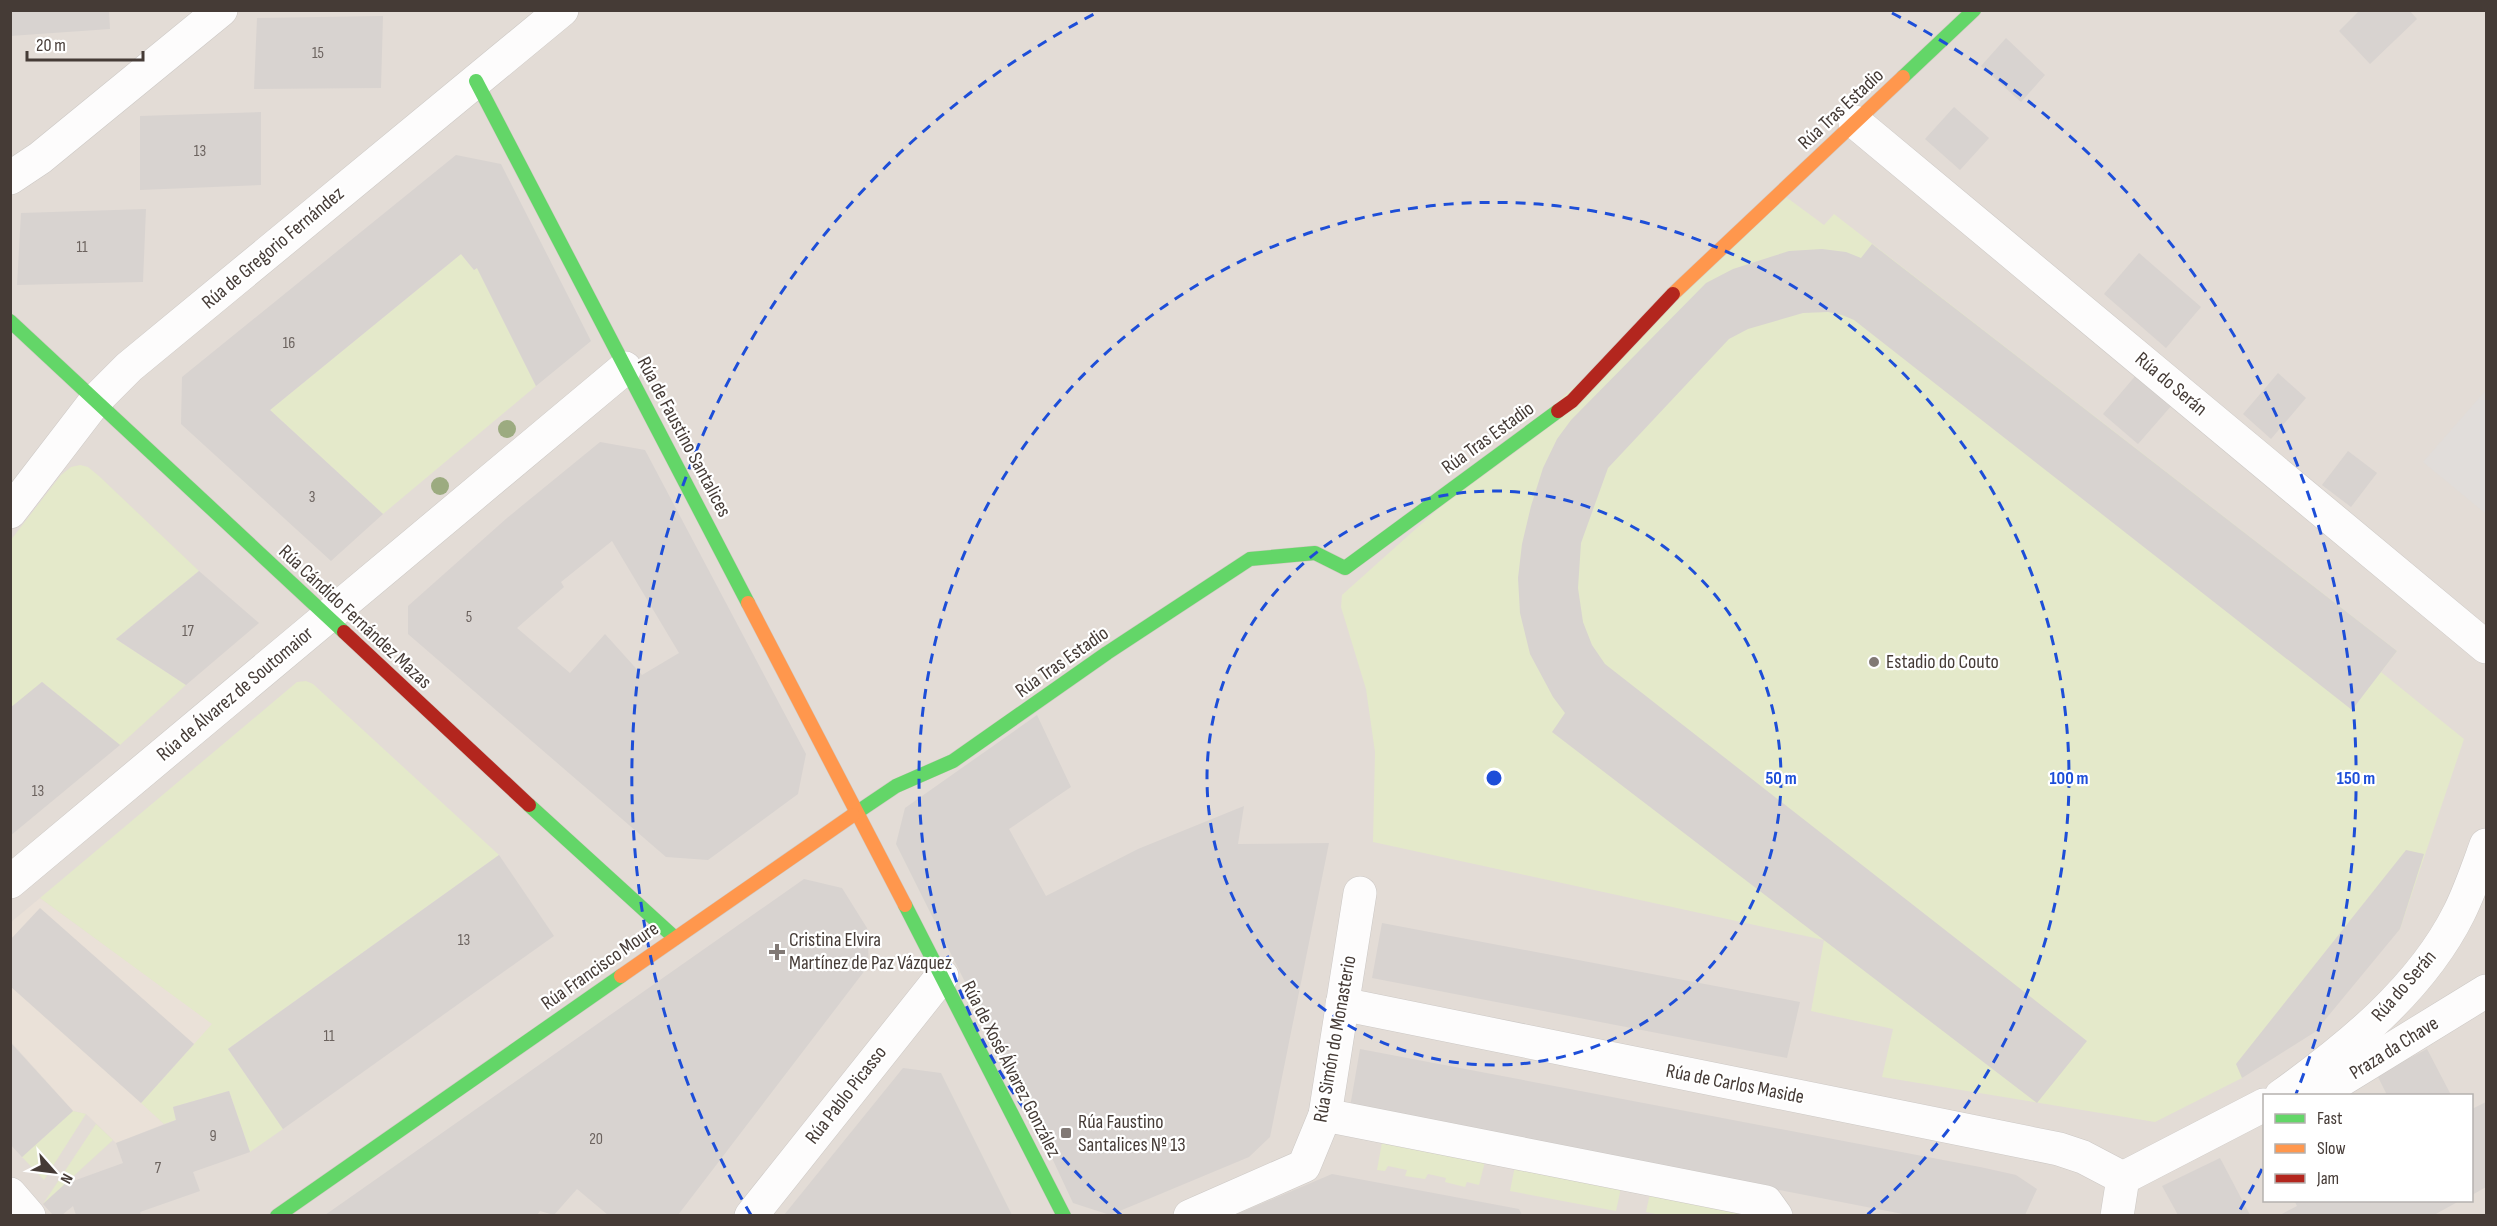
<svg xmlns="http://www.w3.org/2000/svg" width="2497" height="1226" font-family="'Sofia Sans Condensed',sans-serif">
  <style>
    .residential { fill: #e3dcd6; fill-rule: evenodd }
    .education { fill: #eae1d8 }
    .green { fill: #e4e9ca }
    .parking { fill: #e1ddda }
    .building { fill: #d8d3d0; fill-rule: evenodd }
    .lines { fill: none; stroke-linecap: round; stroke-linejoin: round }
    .street-casing { stroke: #ccc8c5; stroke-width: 34 }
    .fast-casing { stroke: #d0c8c1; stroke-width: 15 }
    .slow-casing { stroke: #d0c8c1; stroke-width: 15 }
    .jam-casing { stroke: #d0c8c1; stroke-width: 15 }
    .street { stroke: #fdfcfc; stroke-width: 33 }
    .fast { stroke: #63d668; stroke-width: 14 }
    .slow { stroke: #ff974d; stroke-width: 14 }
    .jam { stroke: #b3261e; stroke-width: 14 }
    .tree { fill: #9cab80 }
    .ring { fill: none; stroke: #1d4ed8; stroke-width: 3; stroke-dasharray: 10 8 }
    .poi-dot { fill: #817975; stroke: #fff; stroke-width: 2 }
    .labels { text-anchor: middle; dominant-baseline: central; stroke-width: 4.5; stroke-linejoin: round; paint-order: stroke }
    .number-label { font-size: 16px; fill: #6b625e }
    .street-label { font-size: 20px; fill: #453b36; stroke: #fff }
    .poi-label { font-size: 20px; fill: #453b36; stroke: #fff; text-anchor: start }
    .centre { fill: #1d4ed8; stroke: #fff; stroke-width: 3 }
    .ring-label { font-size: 18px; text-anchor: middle; font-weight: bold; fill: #1d4ed8; stroke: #fff; stroke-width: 4.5; stroke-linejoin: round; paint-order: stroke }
  </style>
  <rect width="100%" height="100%" fill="#f0ece9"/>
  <!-- residential -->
  <path class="residential" d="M10 11H2486V1215H11ZM2264 1096H2472V1200H2264Z"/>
  <!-- education -->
  <polygon class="education" points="40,898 213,1024 141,1102 164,1124 116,1143 86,1114 73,1111 11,1042 11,922"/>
  <!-- green -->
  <g class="green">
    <polygon points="1786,197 1824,225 1834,214 2397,651 2381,672 2464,739 2400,929 2242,1078 2155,1122 1882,1077 1893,1029 1811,1011 1824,940 1373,842 1375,752 1366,689 1341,607 1342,595"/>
    <polygon points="461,254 474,270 477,268 536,386 383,514 270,410"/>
    <polygon points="80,465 88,467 99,476 199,571 116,639 186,685 120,745 42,682 11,708 10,541 61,475 71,467"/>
    <polygon points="306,681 313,684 499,855 228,1049 283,1129 250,1152 229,1091 173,1107 176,1120 164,1124 141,1103 212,1024 40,898 297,682"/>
    <polygon points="73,1111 86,1114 44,1180 22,1157"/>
    <polygon points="96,1124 113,1140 43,1204"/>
    <polygon points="1384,1131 1487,1154 1479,1185 1467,1182 1465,1187 1445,1182 1446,1178 1428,1174 1425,1179 1405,1176 1407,1170 1388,1166 1385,1171 1377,1170"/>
    <polygon points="1516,1161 1622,1183 1616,1211 1510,1191"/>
    <polygon points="1651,1189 1756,1216 1665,1216 1646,1212"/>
  </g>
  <!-- parking -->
  <polygon class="parking" points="2486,390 2486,514 2423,462"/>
  <!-- building -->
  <g class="building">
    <polygon points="10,10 109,10 110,29 10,36"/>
    <polygon points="2360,10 2409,10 2417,19 2370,64 2339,31"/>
    <polygon points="383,16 381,88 254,89 257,18"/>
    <polygon points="2006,38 2045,75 2021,102 1981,66"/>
    <polygon points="1954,107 1989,138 1960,170 1925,139"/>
    <polygon points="261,112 261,185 140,190 140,116"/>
    <polygon points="456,155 501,164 591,341 536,386 477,268 474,270 461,254 270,410 383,514 331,561 181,424 182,377"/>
    <polygon points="146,209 143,282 17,285 21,213"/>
    <polygon points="1872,244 2397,651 2352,710 1854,320 1842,315 1828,312 1803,313 1748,329 1729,339 1608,468 1581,543 1578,588 1583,622 1592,645 1605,664 2087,1041 2037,1103 1552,732 1565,713 1553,697 1530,654 1520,613 1518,578 1522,544 1531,506 1543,468 1557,439 1571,420 1706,283 1733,269 1789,251 1822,249 1846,252 1861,258"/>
    <polygon points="2139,253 2201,307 2166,348 2104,294"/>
    <polygon points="2278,373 2306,398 2271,439 2243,414"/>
    <polygon points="2137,374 2172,405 2138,444 2103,414"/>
    <path d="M600 442 645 450 806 754 798 794 708 860 666 857 408 634V606L507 518ZM612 541 679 653 642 675 605 634 570 673 517 628 564 587 561 582Z"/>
    <polygon points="2348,451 2377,473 2351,507 2322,485"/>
    <polygon points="199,571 259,623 186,685 116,639"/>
    <polygon points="42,682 120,745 10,836 10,708"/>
    <polygon points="1037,715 1071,787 1009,829 1046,896 1138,849 1244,806 1238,844 1329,843 1270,1137 1249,1157 1110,1215 1073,1203 1038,1128 896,844 905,808"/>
    <polygon points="2406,850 2424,854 2400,929 2315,1032 2242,1078 2236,1064"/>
    <polygon points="499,855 554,936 283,1129 228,1049"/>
    <polygon points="804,879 842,888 867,928 869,965 678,1215 608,1215 577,1189 554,1215 540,1211 537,1215 325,1215"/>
    <polygon points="40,908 194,1044 141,1103 10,986 10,940"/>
    <polygon points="1382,923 1800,1002 1787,1058 1372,978"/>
    <polygon points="10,1042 73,1111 22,1157 10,1144"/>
    <polygon points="1360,1049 1980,1167 2016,1175 2037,1189 2025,1215 1908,1215 1350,1107"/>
    <polygon points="2427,1049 2451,1095 2387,1095 2377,1075"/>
    <polygon points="903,1068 941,1073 1012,1215 784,1215"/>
    <polygon points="229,1091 250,1152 193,1172 200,1191 140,1212 141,1215 76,1215 73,1206 62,1215 53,1215 43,1204 65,1184 123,1163 116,1143 176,1120 173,1107"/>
    <polygon points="2486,1102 2486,1187 2472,1195 2472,1109"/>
    <polygon points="2220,1158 2250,1215 2178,1215 2162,1186"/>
    <polygon points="1332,1174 1519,1209 1522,1215 1235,1215"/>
    <polygon points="2294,1200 2461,1200 2434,1215 2280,1215 2297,1206"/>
  </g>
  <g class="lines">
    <defs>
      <g id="street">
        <polyline points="1855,122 2486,647"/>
        <polyline points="10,178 40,158 221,10"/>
        <polyline points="10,512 96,400 129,367 562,10"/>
        <polyline points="10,882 625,368"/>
        <polyline points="1342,1004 2059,1149 2083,1157 2123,1178"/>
        <polyline points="2304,1094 2325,1090 2486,991"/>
        <path d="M2281 1096C2349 1047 2421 989 2459 913 2470 891 2478 867 2486 845"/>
        <polyline points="1325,1115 1766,1202 1776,1216"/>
        <polyline points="2123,1178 2264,1105"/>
        <polyline points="10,1194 29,1216"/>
        <polyline points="751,1216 942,976"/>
        <polyline points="1190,1216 1304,1166 1325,1115 1360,893"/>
        <polyline points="2117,1216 2123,1178"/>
      </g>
      <g id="fast">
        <polyline points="1903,77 1974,10"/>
        <polyline points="476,81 748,603"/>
        <polyline points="10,321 344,632"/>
        <polyline points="529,805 675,938"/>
        <polyline points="853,815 896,786 953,761 1107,653 1250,559 1315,553 1345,568 1558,411"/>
        <polyline points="905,905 1064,1216"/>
        <polyline points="277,1216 621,976"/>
      </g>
      <g id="slow">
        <polyline points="1673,294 1903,77"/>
        <polyline points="748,603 905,905"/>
        <polyline points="621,976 853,815"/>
      </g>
      <g id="jam">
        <polyline points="1558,411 1572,401 1673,294"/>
        <polyline points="344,632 529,805"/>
      </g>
    </defs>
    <!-- street casing -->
    <use href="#street" class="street-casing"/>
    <!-- fast casing -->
    <use href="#fast" class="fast-casing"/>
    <!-- slow casing -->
    <use href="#slow" class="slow-casing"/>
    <!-- jam casing -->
    <use href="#jam" class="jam-casing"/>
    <!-- street -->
    <use href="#street" class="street"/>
    <!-- fast -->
    <use href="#fast" class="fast"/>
    <!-- slow -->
    <use href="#slow" class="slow"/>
    <!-- jam -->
    <use href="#jam" class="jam"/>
  </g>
  <!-- trees -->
  <g class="tree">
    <circle cx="507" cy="429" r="9"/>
    <circle cx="440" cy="486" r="9"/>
  </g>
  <!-- distance rings -->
  <g class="ring">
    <circle cx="1494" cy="778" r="287"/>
    <path d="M1121 1215A575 575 0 1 1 1867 1215"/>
    <path d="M2262 1169A862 862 0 0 1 2237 1215M751 1215A862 862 0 0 1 1096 13M1892 13A862 862 0 0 1 2296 1094"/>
  </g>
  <!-- markers -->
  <g class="poi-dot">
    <circle cx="1874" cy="662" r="6"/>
    <path d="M774 943h6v6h6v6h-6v6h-6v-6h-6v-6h6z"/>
    <rect x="1060" y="1127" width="12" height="12" rx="3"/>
  </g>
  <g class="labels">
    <!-- number labels -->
    <g class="number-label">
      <text x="318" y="53">15</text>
      <text x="200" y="151">13</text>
      <text x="82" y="247">11</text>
      <text x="289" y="343">16</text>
      <text x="312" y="497">3</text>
      <text x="469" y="617">5</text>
      <text x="188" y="631">17</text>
      <text x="38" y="791">13</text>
      <text x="464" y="940">13</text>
      <text x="329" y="1036">11</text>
      <text x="213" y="1136">9</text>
      <text x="596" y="1139">20</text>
      <text x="158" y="1168">7</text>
    </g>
    <!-- street labels -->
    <g class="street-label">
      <text transform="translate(1841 109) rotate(-43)">Rúa Tras Estadio</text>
      <text transform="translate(273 248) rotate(-40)">Rúa de Gregorio Fernández</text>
      <text transform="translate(2171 384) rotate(40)">Rúa do Serán</text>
      <text transform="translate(684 437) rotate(62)">Rúa de Faustino Santalices</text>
      <text transform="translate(1488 438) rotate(-36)">Rúa Tras Estadio</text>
      <text transform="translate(355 617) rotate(43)">Rúa Cándido Fernández Mazas</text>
      <text transform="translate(1062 662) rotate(-35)">Rúa Tras Estadio</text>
      <text transform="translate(235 694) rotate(-40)">Rúa de Álvarez de Soutomaior</text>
      <text transform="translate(600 966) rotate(-35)">Rúa Francisco Moure</text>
      <text transform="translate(2404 986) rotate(-49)">Rúa do Serán</text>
      <text transform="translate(1335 1039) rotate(-80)">Rúa Simón do Monasterio</text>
      <text transform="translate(2394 1048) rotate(-32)">Praza da Chave</text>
      <text transform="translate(1011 1069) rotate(63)">Rúa de Xosé Álvarez González</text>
      <text transform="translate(1735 1084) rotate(11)">Rúa de Carlos Maside</text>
      <text transform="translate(846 1095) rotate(-52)">Rúa Pablo Picasso</text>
    </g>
    <!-- poi labels -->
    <g class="poi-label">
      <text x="1886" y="662">Estadio do Couto</text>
      <text x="789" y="940">Cristina Elvira<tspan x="789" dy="23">Martínez de Paz Vázquez</tspan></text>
      <text x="1078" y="1122">Rúa Faustino<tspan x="1078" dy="23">Santalices Nº 13</tspan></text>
    </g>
  </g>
  <circle cx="1494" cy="778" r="9" class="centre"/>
  <g class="ring-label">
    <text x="1781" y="784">50 m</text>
    <text x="2069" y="784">100 m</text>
    <text x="2356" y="784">150 m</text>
  </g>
  <!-- border -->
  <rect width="2497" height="1226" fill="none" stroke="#453b36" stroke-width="24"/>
  <!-- legend -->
  <rect x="2263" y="1094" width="210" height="108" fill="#ffffff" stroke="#b5b1af" stroke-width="1.5"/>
  <rect x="2275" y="1114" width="30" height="9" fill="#63d668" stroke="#b5b1af" stroke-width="1.5"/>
  <text x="2317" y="1124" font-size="18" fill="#453b36">Fast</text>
  <rect x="2275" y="1144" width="30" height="9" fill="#ff974d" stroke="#b5b1af" stroke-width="1.5"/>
  <text x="2317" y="1154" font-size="18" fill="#453b36">Slow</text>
  <rect x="2275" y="1174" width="30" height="9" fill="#b3261e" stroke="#b5b1af" stroke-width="1.5"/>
  <text x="2317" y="1184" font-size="18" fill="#453b36">Jam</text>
  <!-- north arrow -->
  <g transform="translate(54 1172) rotate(118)" stroke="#ffffff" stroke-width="4.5" paint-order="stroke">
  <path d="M0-4.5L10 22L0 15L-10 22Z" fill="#453b36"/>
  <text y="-9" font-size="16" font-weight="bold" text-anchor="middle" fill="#453b36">N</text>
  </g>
  <!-- scale -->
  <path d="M27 51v9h116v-9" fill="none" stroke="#453b36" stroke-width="3"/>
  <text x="36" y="51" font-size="18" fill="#453b36" stroke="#ffffff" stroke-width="4.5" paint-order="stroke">20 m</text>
</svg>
